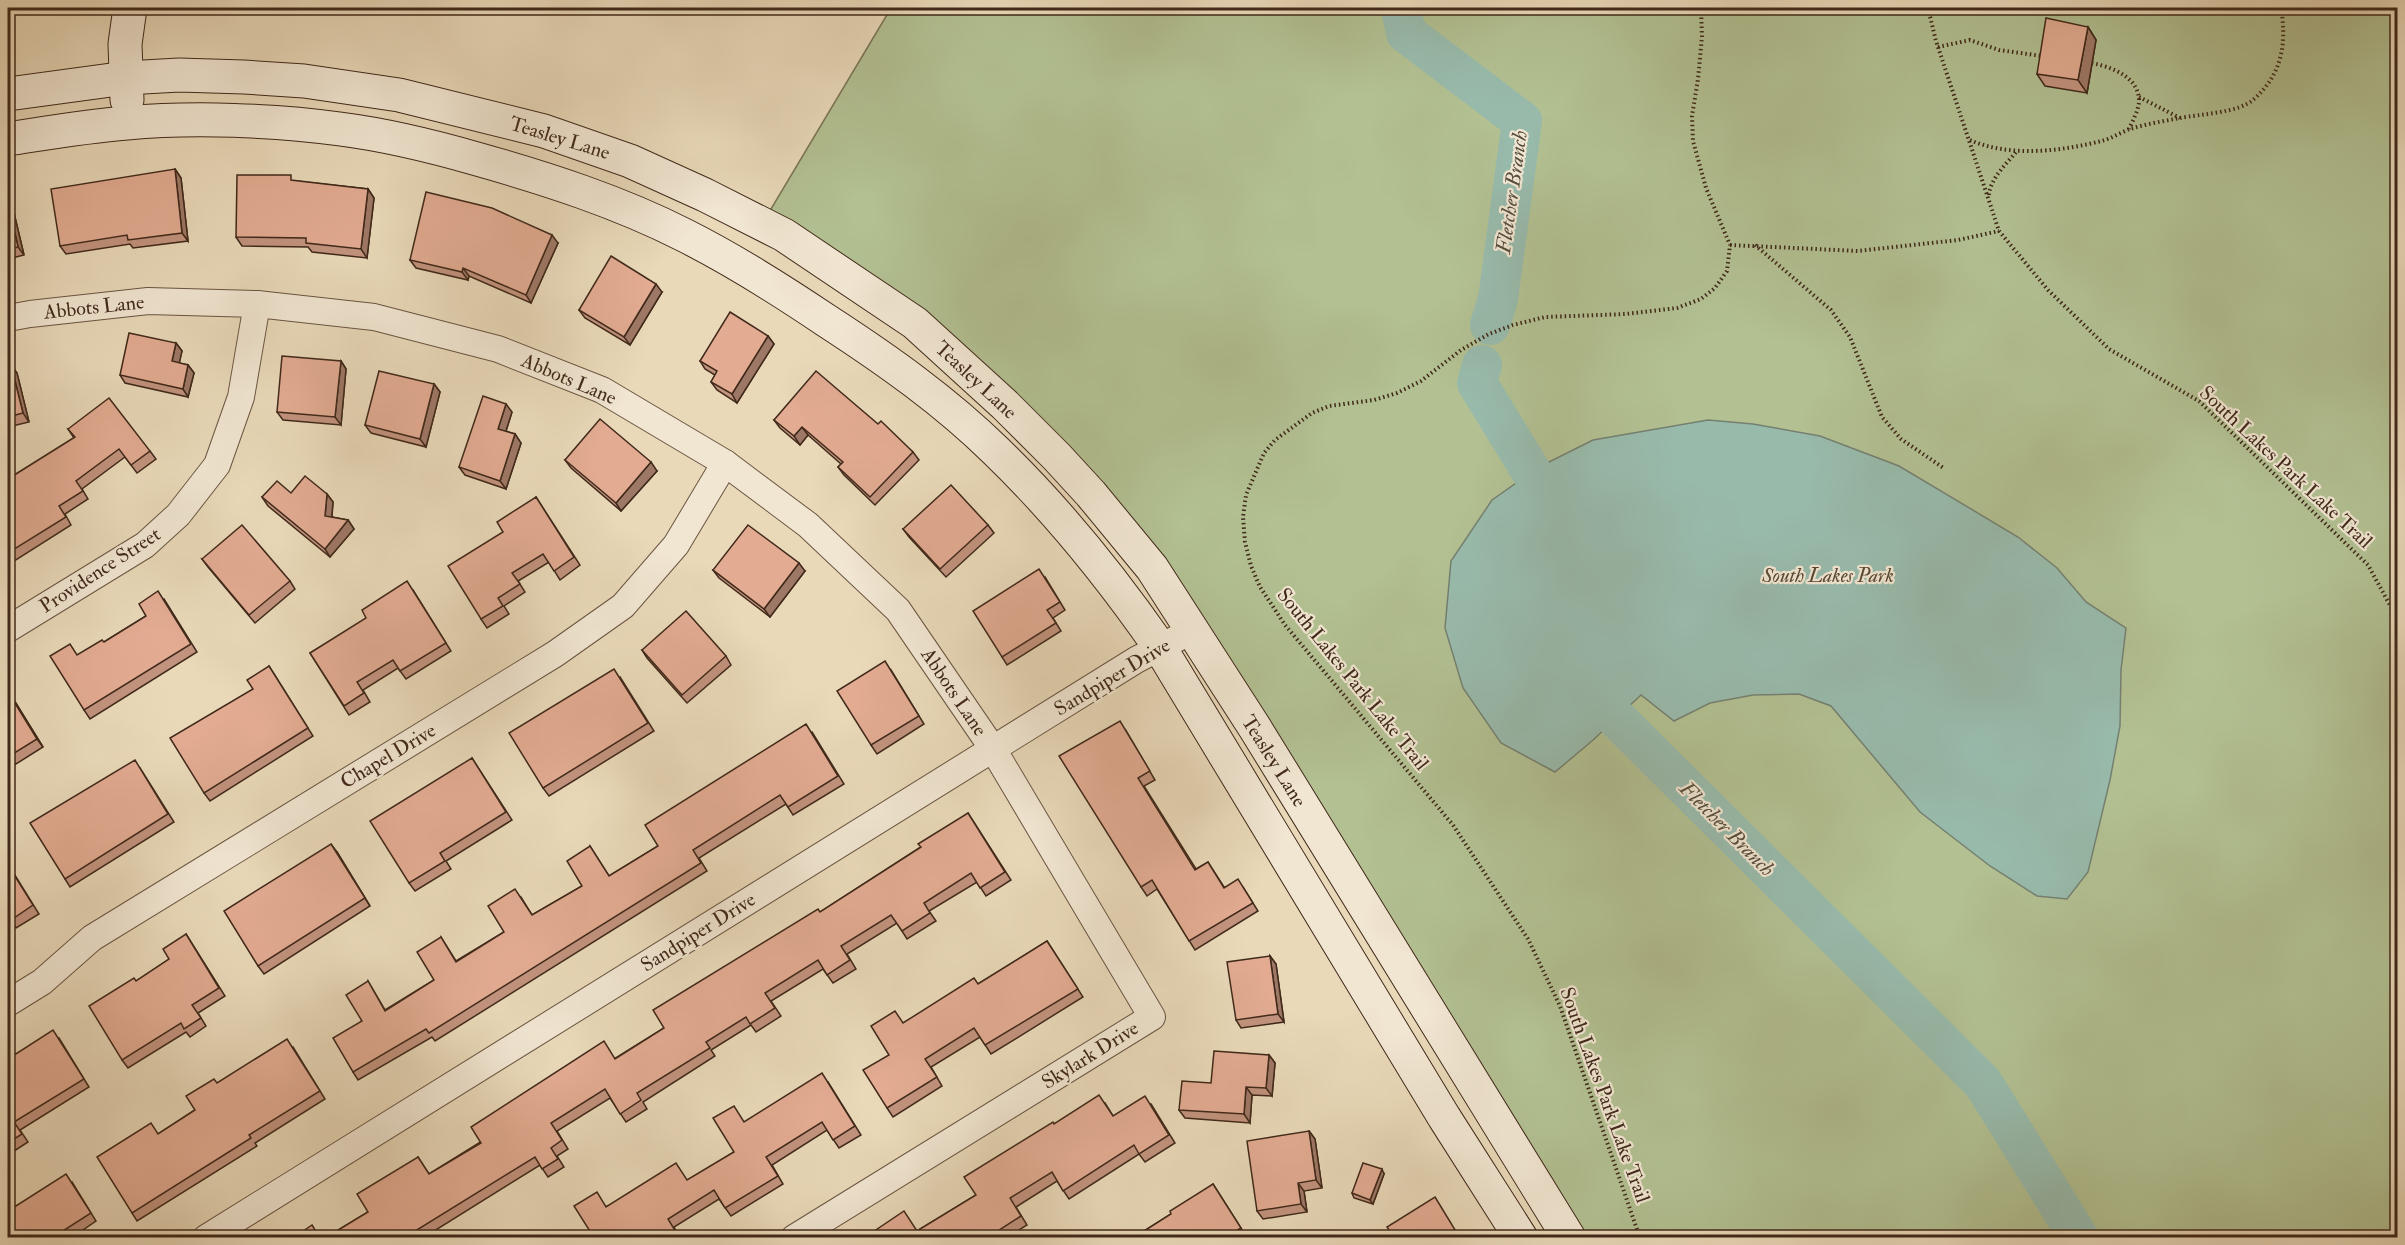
<svg xmlns="http://www.w3.org/2000/svg" width="2405" height="1245" font-family="'IM FELL Double Pica',serif">
  <style>
    .green { fill: #b2c092; stroke: #797456; stroke-width: 1.5 }
    .water { fill: #98baab; stroke: #758071; stroke-width: 1.5 }
    .lines { fill: none; stroke-linecap: round; stroke-linejoin: round }
    .river { stroke: #98baab; stroke-width: 40 }
    .street-casing { stroke: #6a5542; stroke-width: 28 }
    .secondary-casing { stroke: #40291a; stroke-width: 35 }
    .path { stroke: #40291a; stroke-width: 4; stroke-dasharray: 1.5 3; stroke-linecap: butt }
    .street { stroke: #f1e6d2; stroke-width: 26 }
    .secondary { stroke: #f1e6d2; stroke-width: 33 }
    .wall { fill: #c2937e; stroke: #40291a; stroke-width: 1.5 }
    .shaded-wall { fill: #9e7866; stroke: #40291a; stroke-width: 1.5 }
    .building { fill: #e2ab92; stroke: #40291a; stroke-width: 1.5 }
    .labels { text-anchor: middle; dominant-baseline: central; stroke-width: 4.5; stroke-linejoin: round; paint-order: stroke }
    .street-label { font-size: 20px; fill: #40291a; stroke: #f1e6d2 }
    .park-label { font-size: 20px; font-style: italic; fill: #574732; stroke: #f1e6d2 }
    .water-label { font-size: 21px; font-style: italic; fill: #564d3e; stroke: #f1e6d2 }
  </style>
  <rect width="100%" height="100%" fill="#e9d9b9"/>
  <filter id="stains"><feTurbulence type="fractalNoise" baseFrequency=".00333" numOctaves="4"/><feColorMatrix values="0 0 0 0 .2 0 0 0 0 .09 0 0 0 0 .02 0 0 0 .5 -.17"/></filter>
  <radialGradient id="worn" r=".72"><stop offset=".6" stop-color="#630" stop-opacity="0"/><stop offset="1" stop-color="#630" stop-opacity=".3"/></radialGradient>
  <!-- green -->
  <polygon class="green" points="891,8 2397,8 2397,1237 1573,1237 1193,630 915,323 762,224"/>
  <!-- water -->
  <polygon class="water" points="1708,420 1753,424 1820,436 1899,466 2018,537 2057,568 2086,602 2126,628 2121,670 2120,726 2110,780 2088,872 2067,899 2037,896 1990,866 1920,812 1831,706 1799,694 1753,695 1710,703 1674,721 1641,695 1592,741 1555,772 1501,743 1463,688 1445,628 1451,561 1492,500 1539,467 1593,440"/>
  <g class="lines">
    <!-- river -->
    <g class="river">
      <polyline points="1401,8 1406,33 1522,121 1498,299 1490,325"/>
      <polyline points="1482,365 1477,383 1537,481 1549,523"/>
      <polyline points="1590,671 1599,701 1983,1083 2079,1238"/>
    </g>
    <defs>
      <g id="street">
        <polyline points="8,318 30,314 148,301 257,304 374,317 498,349 602,390 725,463 808,525 898,610 993,749 1152,1017 794,1238"/>
        <polyline points="8,629 145,545 178,515 217,465 241,397 257,304"/>
        <polyline points="8,1003 42,982 92,938 555,654 623,606 676,545 725,463"/>
        <polyline points="206,1238 1136,660 1193,630"/>
      </g>
      <g id="secondary">
        <polyline points="8,94 126,78 179,75 244,77 304,81 399,95 544,131 630,161 705,195 784,235 915,323 1005,405 1057,457 1091,494 1152,568 1255,728 1569,1238"/>
        <polyline points="127,100 125,44 130,8"/>
        <path d="M8 139C47 133 87 126 127 123 192 117 276 120 340 129 387 135 432 146 477 159 548 179 619 202 684 235 734 260 781 290 827 321 887 360 945 401 996 451 1057 510 1111 577 1159 646L1444 1117 1521 1238"/>
      </g>
    </defs>
    <!-- street casing -->
    <use href="#street" class="street-casing"/>
    <!-- secondary casing -->
    <use href="#secondary" class="secondary-casing"/>
    <!-- path -->
    <g class="path">
      <polyline points="1928,8 1936,41 1999,231 2048,290 2109,349 2199,401 2368,565 2397,618 2398,625"/>
      <polyline points="1938,47 1970,40 1999,50 2042,56"/>
      <path d="M2092 63C2110 67 2136 75 2139 98 2140 108 2133 120 2129 129"/>
      <polyline points="2139,97 2180,118"/>
      <path d="M1970 140C2010 158 2064 151 2105 140 2114 137 2122 132 2130 129 2146 124 2164 121 2180 118 2200 114 2239 113 2254 99 2282 74 2287 44 2281 8"/>
      <path d="M1989 195C1990 179 2007 163 2017 151"/>
      <polyline points="1730,245 1858,251 1958,240 1999,231"/>
      <polyline points="1755,245 1831,310 1850,337 1882,417 1901,439 1945,469"/>
      <polyline points="1640,1238 1560,1006 1528,939 1453,825 1285,625 1260,587 1251,566 1245,542 1243,517 1246,495 1264,453 1275,440 1312,413 1329,406 1374,400 1397,393 1421,381 1461,350 1489,334 1513,325 1545,317 1626,314 1677,308 1701,299 1715,288 1727,271 1730,245 1706,188 1693,141 1692,116 1698,79 1702,37 1701,8"/>
    </g>
    <!-- street -->
    <use href="#street" class="street"/>
    <!-- secondary -->
    <use href="#secondary" class="secondary"/>
  </g>
  <!-- wall -->
  <g class="wall">
    <polygon points="2088,27 2096,40 2087,93 2045,86 2037,74"/>
    <polygon points="175,169 181,178 188,241 133,248 130,244 66,254 60,246"/>
    <polygon points="295,181 368,189 374,198 367,258 312,252 308,247 242,246 236,237"/>
    <polygon points="8,190 9,192 24,255 8,259"/>
    <polygon points="558,243 531,303 469,276 468,280 416,268 410,260"/>
    <polygon points="662,292 630,345 585,318 579,310"/>
    <polygon points="768,336 774,344 737,403 717,390 711,382 715,375 705,369 700,361"/>
    <polygon points="176,343 182,351 179,363 188,365 194,373 188,397 125,383 120,375"/>
    <polygon points="341,361 346,369 341,425 283,420 277,412"/>
    <polygon points="11,365 17,373 29,422 8,427 8,366"/>
    <polygon points="434,384 440,392 426,447 371,433 365,425"/>
    <polygon points="512,412 506,431 515,434 521,443 506,489 465,475 459,467"/>
    <polygon points="774,420 878,424 913,452 919,460 875,505 844,475 838,467 841,464 808,435 800,445 780,428"/>
    <polygon points="68,429 150,451 156,459 137,473 125,457 82,489 88,499 65,514 71,525 8,565 8,479 74,438"/>
    <polygon points="565,460 657,471 621,511 571,468"/>
    <polygon points="291,493 327,494 333,502 332,517 348,520 354,529 330,557 268,506 262,497"/>
    <polygon points="536,497 580,565 560,580 549,562 518,581 525,592 504,606 509,614 487,628 481,619 503,532"/>
    <polygon points="988,525 994,533 946,577 909,537 903,529"/>
    <polygon points="202,559 290,581 295,589 255,623 208,567"/>
    <polygon points="713,570 805,571 770,617 719,578"/>
    <polygon points="1045,577 1065,610 1053,618 1061,631 1007,665 1002,657"/>
    <polygon points="413,590 451,651 406,679 398,668 363,690 370,702 349,715 310,653"/>
    <polygon points="164,599 197,652 90,719 84,710 78,655 104,642 146,616"/>
    <polygon points="642,650 726,656 731,665 687,703 647,658"/>
    <polygon points="269,666 313,736 210,801 204,793"/>
    <polygon points="891,670 924,724 877,754 871,745"/>
    <polygon points="620,677 654,731 549,796 543,788"/>
    <polygon points="10,695 43,747 8,769 8,697"/>
    <polygon points="1125,729 1155,780 1144,786 1196,869 1208,862 1224,887 1243,887 1258,911 1195,950 1157,889 1147,896 1141,887"/>
    <polygon points="812,732 844,784 793,815 786,804 699,858 707,871 435,1041 432,1037 358,1080 353,1072 368,981 385,1010 434,980 441,937 456,961 504,932 521,897 532,915 582,886 590,846 609,876 658,846"/>
    <polygon points="472,758 512,820 446,861 451,869 415,891 409,883"/>
    <polygon points="140,768 174,822 70,887 65,879"/>
    <polygon points="968,813 1011,880 986,896 977,882 929,911 936,921 907,939 897,923 847,954 856,969 833,983 823,969 771,1001 781,1016 756,1032 751,1025 711,1050 715,1056 643,1102 647,1109 626,1122 610,1098 557,1131 568,1149 557,1156 564,1167 548,1177 540,1165 423,1238 325,1238 368,1212 418,1157 429,1174 664,1028 820,912 921,847"/>
    <polygon points="337,852 370,906 264,974 258,966"/>
    <polygon points="8,864 39,914 16,928 10,919 8,920"/>
    <polygon points="186,934 225,996 198,1013 206,1026 190,1037 186,1032 128,1068 122,1060 136,981 169,959"/>
    <polygon points="1047,941 1083,997 991,1054 980,1037 931,1067 942,1086 893,1117 887,1108 889,1055 903,1023 978,984"/>
    <polygon points="1270,956 1276,964 1284,1022 1241,1028 1236,1020"/>
    <polygon points="59,1038 89,1087 20,1130 28,1142 8,1155 8,1059"/>
    <polygon points="293,1047 325,1099 255,1143 257,1146 137,1221 132,1213 158,1134 195,1110 217,1083"/>
    <polygon points="1269,1055 1275,1063 1272,1096 1252,1095 1250,1123 1185,1118 1179,1110 1211,1083"/>
    <polygon points="828,1082 861,1135 839,1148 827,1130 772,1165 783,1184 731,1216 719,1199 674,1227 680,1238 590,1238 593,1236 607,1206 688,1180 734,1152 745,1122"/>
    <polygon points="1105,1103 1113,1116 1151,1104 1175,1143 1145,1162 1139,1154 1069,1199 1057,1181 1016,1207 1027,1225 1006,1238 864,1238 917,1231 976,1195 1054,1124"/>
    <polygon points="1309,1131 1315,1139 1322,1188 1304,1191 1307,1212 1263,1219 1257,1211"/>
    <polygon points="1384,1174 1373,1204 1354,1198 1352,1193"/>
    <polygon points="72,1182 96,1221 71,1238 8,1238"/>
    <polygon points="1213,1184 1246,1236 1244,1238 1133,1238 1171,1214"/>
  </g>
  <!-- shaded-wall -->
  <g class="shaded-wall">
    <polygon points="2088,27 2096,40 2087,93 2078,80"/>
    <polygon points="175,169 181,178 188,241 182,233"/>
    <polygon points="368,189 374,198 367,258 361,249"/>
    <polygon points="8,190 9,192 24,255 18,247 8,202"/>
    <polygon points="552,235 558,243 531,303 526,295"/>
    <polygon points="463,268 469,276 468,280 462,272"/>
    <polygon points="656,284 662,292 630,345 624,337"/>
    <polygon points="768,336 774,344 737,403 732,394"/>
    <polygon points="176,343 182,351 178,369 172,361"/>
    <polygon points="341,361 346,369 341,425 335,417"/>
    <polygon points="11,365 17,373 29,422 23,413"/>
    <polygon points="188,365 194,373 188,397 183,389"/>
    <polygon points="434,384 440,392 426,447 420,439"/>
    <polygon points="506,404 512,412 504,437 498,429"/>
    <polygon points="802,427 808,435 800,445 794,436"/>
    <polygon points="515,434 521,443 506,489 500,481"/>
    <polygon points="651,462 657,471 621,511 616,503"/>
    <polygon points="327,494 333,502 331,525 325,516"/>
    <polygon points="348,520 354,529 330,557 325,549"/>
    <polygon points="799,563 805,571 770,617 764,609"/>
    <polygon points="10,695 16,703 43,747 37,739"/>
    <polygon points="331,844 337,852 370,906 365,898"/>
    <polygon points="1270,956 1276,964 1284,1022 1278,1014"/>
    <polygon points="1269,1055 1275,1063 1272,1096 1266,1088"/>
    <polygon points="1246,1087 1252,1095 1250,1123 1244,1114"/>
    <polygon points="1309,1131 1315,1139 1322,1188 1316,1180"/>
    <polygon points="1382,1169 1384,1174 1373,1204 1370,1200"/>
    <polygon points="1298,1183 1304,1191 1307,1212 1301,1204"/>
  </g>
  <!-- building -->
  <g class="building">
    <polygon points="2046,18 2088,27 2078,80 2037,74"/>
    <polygon points="175,169 182,233 128,240 127,235 60,246 51,189"/>
    <polygon points="237,175 291,175 291,180 368,189 361,249 306,243 306,238 236,237"/>
    <polygon points="426,192 492,208 552,235 526,295 463,268 462,272 410,260"/>
    <polygon points="8,202 18,247 8,250"/>
    <polygon points="611,256 656,284 624,337 579,310"/>
    <polygon points="730,312 768,336 732,394 711,382 717,371 700,361"/>
    <polygon points="129,333 176,343 172,361 188,365 183,389 120,375"/>
    <polygon points="282,356 341,361 335,417 277,412"/>
    <polygon points="11,365 23,413 8,417 8,366"/>
    <polygon points="379,371 434,384 420,439 365,425"/>
    <polygon points="816,371 878,424 881,421 913,452 870,497 838,467 843,462 802,427 794,436 774,420"/>
    <polygon points="483,396 506,404 498,429 515,434 500,481 459,467"/>
    <polygon points="109,398 150,451 131,465 119,449 76,481 83,491 59,506 66,517 8,553 8,479 75,437 68,429"/>
    <polygon points="600,419 651,462 616,503 565,460"/>
    <polygon points="305,476 327,494 325,516 348,520 325,549 262,497 277,481 291,493"/>
    <polygon points="951,485 988,525 940,569 903,529"/>
    <polygon points="536,497 574,557 554,571 543,554 512,573 520,584 498,598 503,606 481,619 448,566 503,532 497,522"/>
    <polygon points="242,525 290,581 249,615 202,559"/>
    <polygon points="748,525 799,563 764,609 713,570"/>
    <polygon points="1039,569 1060,602 1047,610 1056,623 1002,657 973,611"/>
    <polygon points="407,581 446,643 400,671 393,660 357,682 364,693 344,706 310,653 366,618 362,610"/>
    <polygon points="158,591 191,644 84,710 50,656 70,644 77,655 102,640 104,642 146,616 139,604"/>
    <polygon points="686,611 726,656 682,695 642,650"/>
    <polygon points="885,661 919,716 871,745 837,691"/>
    <polygon points="269,666 308,728 204,793 170,738 253,689 247,680"/>
    <polygon points="614,669 648,723 543,788 509,733"/>
    <polygon points="10,695 37,739 8,757 8,697"/>
    <polygon points="1120,721 1150,771 1138,778 1195,870 1208,862 1224,888 1238,879 1253,903 1189,941 1152,880 1141,887 1059,756"/>
    <polygon points="806,724 838,776 788,807 780,795 693,850 701,863 429,1033 426,1029 353,1072 333,1038 362,1021 346,995 368,981 385,1011 434,980 417,952 441,937 456,962 504,932 488,906 515,889 532,915 582,886 567,861 590,846 609,876 658,846 645,825"/>
    <polygon points="472,758 506,812 440,853 445,861 409,883 370,821"/>
    <polygon points="135,760 168,814 65,879 30,823"/>
    <polygon points="968,813 1005,872 980,888 971,873 924,903 930,913 902,931 891,915 841,946 850,960 827,975 818,960 765,993 775,1008 750,1024 746,1017 706,1042 710,1048 637,1093 641,1100 620,1114 605,1089 551,1123 562,1140 551,1148 558,1159 542,1169 535,1157 404,1238 325,1238 368,1212 357,1194 418,1157 429,1174 481,1143 471,1127 604,1041 615,1059 664,1028 653,1010 818,909 820,912 921,847 918,844"/>
    <polygon points="331,844 365,898 258,966 224,911"/>
    <polygon points="8,865 33,905 11,920 8,915"/>
    <polygon points="186,934 219,988 192,1005 201,1018 184,1029 181,1023 122,1060 89,1006 134,978 136,981 169,959 163,949"/>
    <polygon points="1047,941 1078,989 985,1045 974,1028 925,1059 937,1077 887,1108 863,1070 889,1055 871,1026 895,1011 903,1023 974,978 978,984"/>
    <polygon points="1270,956 1278,1014 1236,1020 1227,962"/>
    <polygon points="53,1030 84,1079 14,1122 22,1134 8,1143 8,1059"/>
    <polygon points="287,1039 320,1091 249,1135 251,1138 132,1213 97,1157 151,1123 158,1134 195,1110 186,1096 214,1079 217,1083"/>
    <polygon points="1214,1051 1269,1055 1266,1088 1246,1087 1244,1114 1179,1110 1182,1081 1211,1083"/>
    <polygon points="822,1073 855,1126 833,1140 822,1122 766,1157 778,1176 725,1208 714,1190 668,1219 676,1232 666,1238 590,1238 593,1236 574,1206 597,1192 606,1207 676,1163 687,1180 734,1152 713,1118 734,1106 744,1122"/>
    <polygon points="1099,1095 1113,1116 1145,1096 1169,1135 1139,1154 1134,1145 1063,1191 1052,1172 1010,1198 1021,1216 987,1238 864,1238 904,1211 917,1231 976,1195 964,1177 1053,1122 1054,1124"/>
    <polygon points="1309,1131 1316,1180 1298,1183 1301,1204 1257,1211 1247,1141"/>
    <polygon points="1363,1163 1382,1169 1370,1200 1352,1193"/>
    <polygon points="66,1174 91,1213 58,1234 60,1238 8,1238 8,1211"/>
    <polygon points="1213,1184 1241,1228 1225,1238 1133,1238 1171,1214 1170,1211"/>
    <polygon points="1435,1197 1460,1238 1394,1238 1387,1227"/>
    <polygon points="312,1225 320,1238 293,1238"/>
  </g>
  <g class="labels">
    <!-- street labels -->
    <g class="street-label">
      <text transform="translate(560 138) rotate(17)">Teasley Lane</text>
      <text transform="translate(94 307) rotate(-6)">Abbots Lane</text>
      <text transform="translate(569 379) rotate(23)">Abbots Lane</text>
      <text transform="translate(976 380) rotate(43)">Teasley Lane</text>
      <text transform="translate(2286 467) rotate(43)">South Lakes Park Lake Trail</text>
      <text transform="translate(100 570) rotate(-33)">Providence Street</text>
      <text transform="translate(1112 677) rotate(-31)">Sandpiper Drive</text>
      <text transform="translate(1353 679) rotate(51)">South Lakes Park Lake Trail</text>
      <text transform="translate(954 692) rotate(56)">Abbots Lane</text>
      <text transform="translate(388 756) rotate(-31)">Chapel Drive</text>
      <text transform="translate(1274 761) rotate(58)">Teasley Lane</text>
      <text transform="translate(698 932) rotate(-32)">Sandpiper Drive</text>
      <text transform="translate(1090 1055) rotate(-32)">Skylark Drive</text>
      <text transform="translate(1605 1095) rotate(70)">South Lakes Park Lake Trail</text>
    </g>
    <!-- park labels -->
    <g class="park-label">
      <text x="1828" y="575">South Lakes Park</text>
    </g>
    <!-- water labels -->
    <g class="water-label">
      <text transform="translate(1512 192) rotate(-82)">Fletcher Branch</text>
      <text transform="translate(1727 829) rotate(45)">Fletcher Branch</text>
    </g>
  </g>
  <!-- margin -->
  <rect width="2405" height="1245" fill="none" stroke="#e9d9b9" stroke-width="30"/>
  <rect x="9" y="9" width="2387" height="1227" fill="none" stroke="#40291a" stroke-width="3"/>
  <rect x="15" y="15" width="2375" height="1215" fill="none" stroke="#40291a" stroke-width="1.5"/>
  <rect width="100%" height="100%" filter="url(#stains)"/>
  <rect width="100%" height="100%" fill="url(#worn)"/>
</svg>
